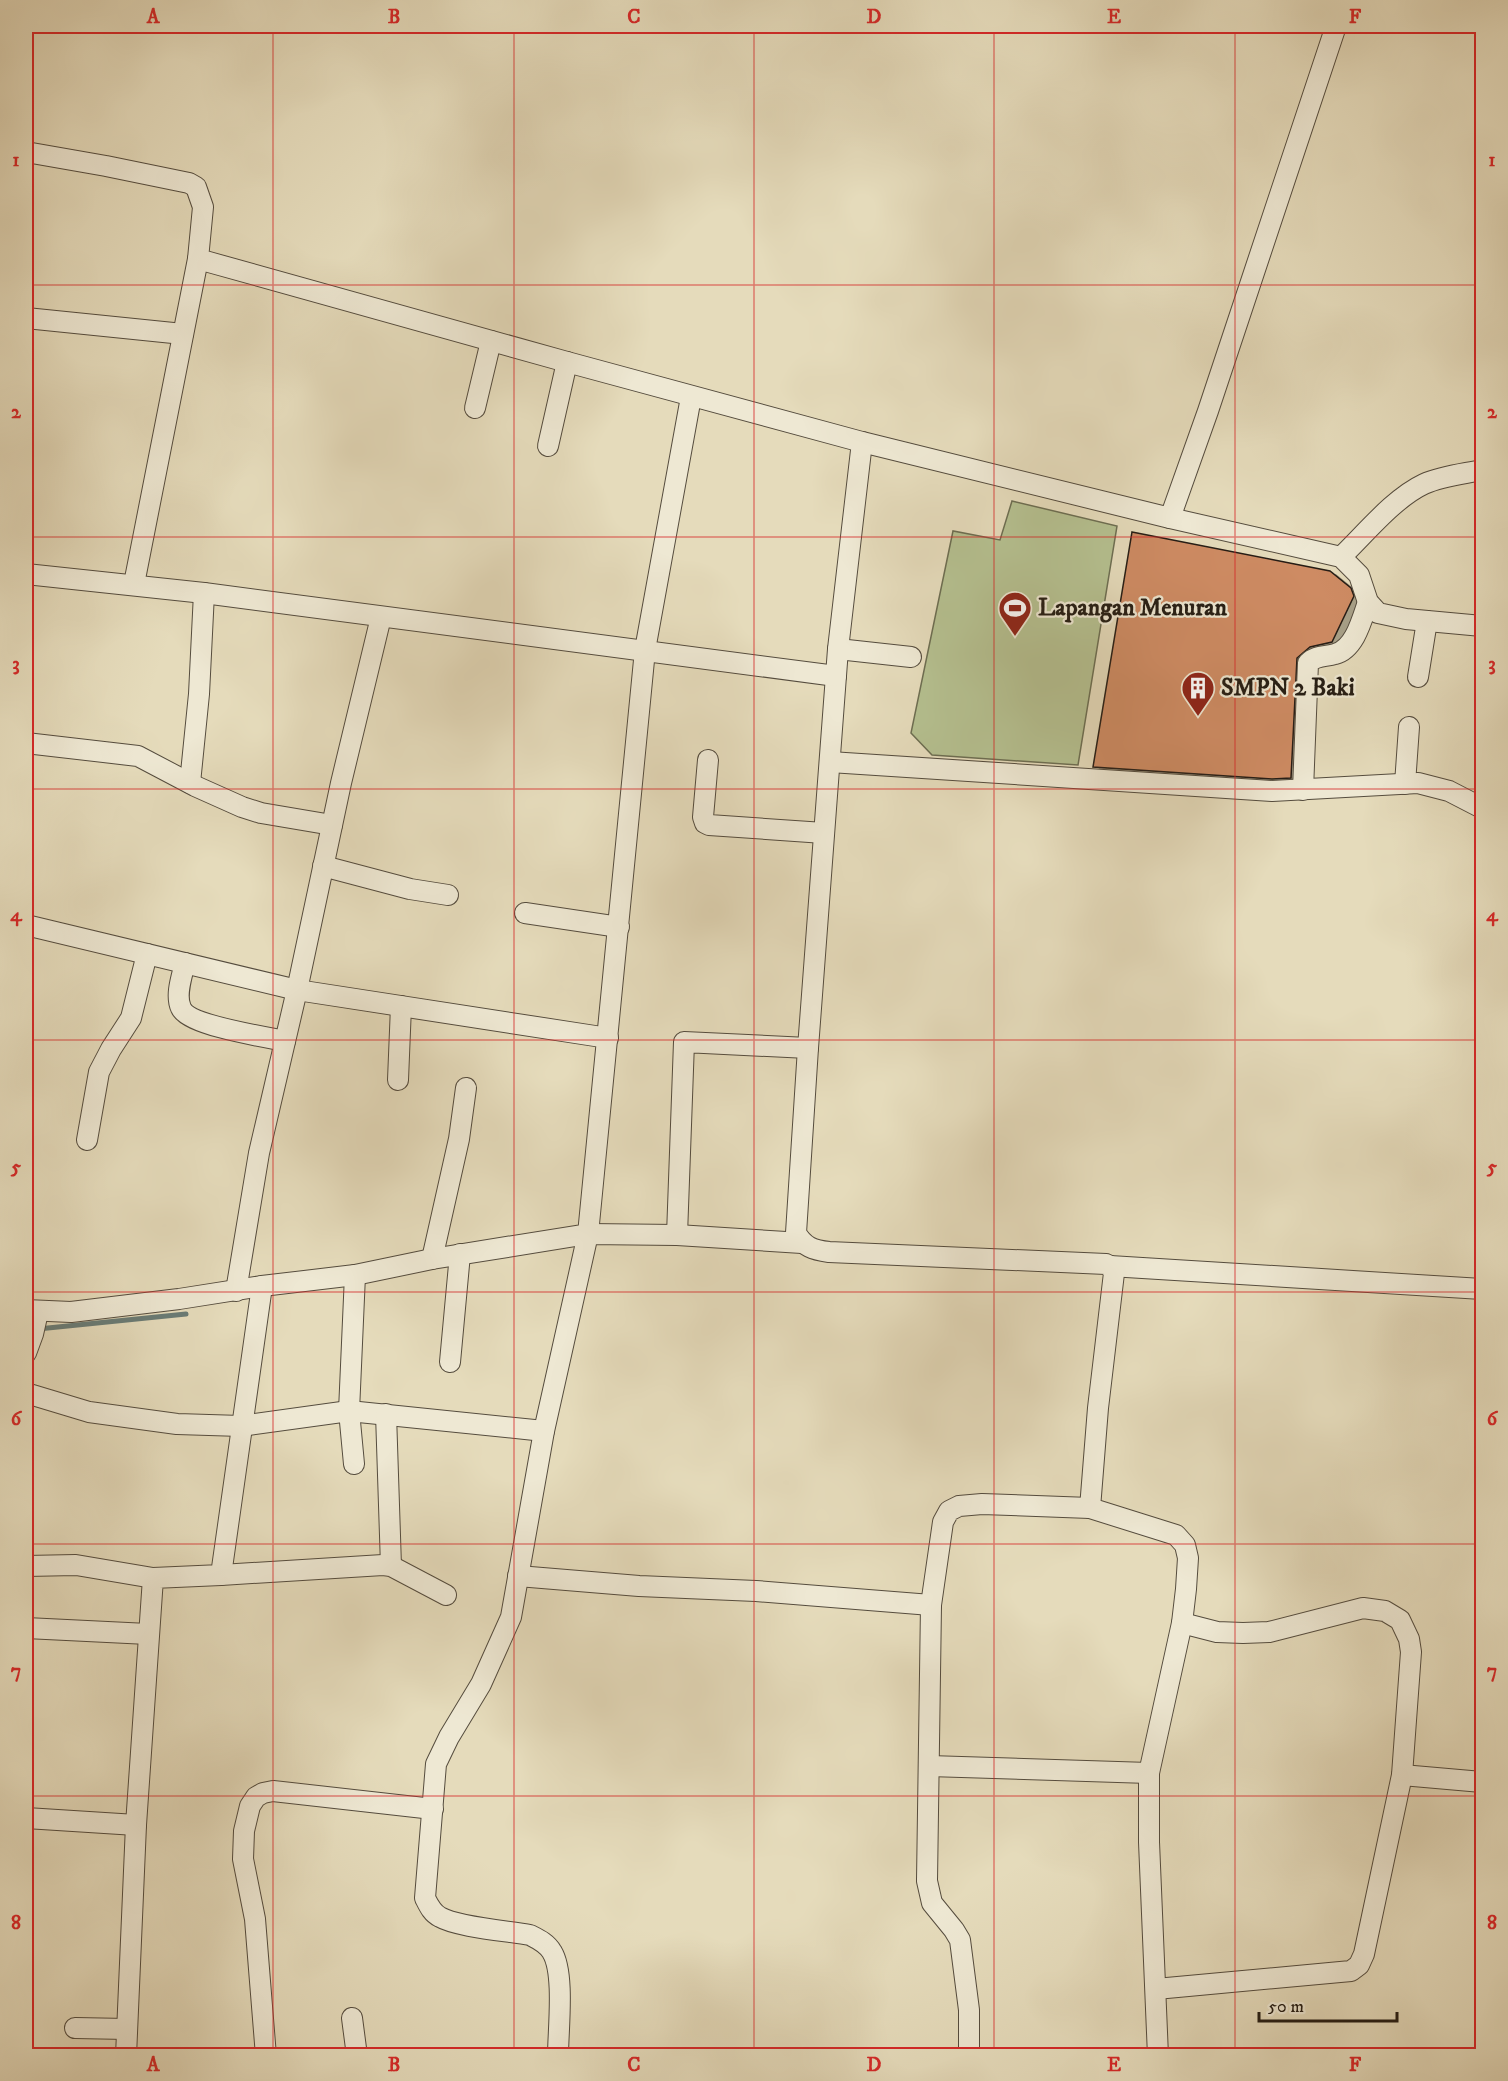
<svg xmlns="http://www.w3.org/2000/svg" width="1508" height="2081" font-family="'IM FELL DW Pica',serif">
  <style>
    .green { fill: #b5c090; stroke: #6d6e52; stroke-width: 1.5 }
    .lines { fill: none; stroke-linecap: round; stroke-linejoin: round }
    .stream { stroke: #697b75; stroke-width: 5 }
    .building { fill: #ce8b64; stroke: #251d14; stroke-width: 1.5; filter: url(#shadow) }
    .minor-casing { stroke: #554c3e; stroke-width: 22 }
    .minor { stroke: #eee8d3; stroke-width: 20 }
    .grid { fill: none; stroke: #d62828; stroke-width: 1.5; stroke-opacity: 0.55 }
    .labels { text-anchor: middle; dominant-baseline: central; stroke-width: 4.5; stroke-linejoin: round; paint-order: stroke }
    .poi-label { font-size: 24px; font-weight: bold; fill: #251d14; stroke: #eee8d3; text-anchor: start }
    .neatline { fill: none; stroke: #d62828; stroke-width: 2 }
    .grid-label { font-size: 20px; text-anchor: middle; font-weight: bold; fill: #d62828 }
  </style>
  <defs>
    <filter id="shadow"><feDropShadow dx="6" dy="4" stdDeviation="0" flood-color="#0004"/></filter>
  </defs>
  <rect width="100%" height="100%" fill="#e5dbbb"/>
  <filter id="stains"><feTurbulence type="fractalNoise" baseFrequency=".00333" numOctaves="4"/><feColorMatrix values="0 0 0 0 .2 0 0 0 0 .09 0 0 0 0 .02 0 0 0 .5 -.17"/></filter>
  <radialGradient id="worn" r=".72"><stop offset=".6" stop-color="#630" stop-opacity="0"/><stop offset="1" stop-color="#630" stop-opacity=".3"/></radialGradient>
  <!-- green -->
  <polygon class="green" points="1012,501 1117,526 1078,765 932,755 911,733 953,531 1000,540"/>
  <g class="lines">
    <!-- stream -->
    <polyline class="stream" points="38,1329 186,1314"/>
  </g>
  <!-- building -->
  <polygon class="building" points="1132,532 1330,571 1351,588 1354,596 1332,642 1310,647 1297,658 1291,778 1272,779 1093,767"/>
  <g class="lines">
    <defs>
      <g id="minor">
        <polyline points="26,152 106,166 189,183 196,187 203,207 198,259 567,362 862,442 1170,518 1208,411 1336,26"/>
        <polyline points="26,318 183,334"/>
        <polyline points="475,408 491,341"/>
        <path d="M862 442 838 649 808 1048 796 1233C804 1247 813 1250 829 1252L1106 1264 1110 1266 1114 1273 1098 1408 1090 1508 1176 1535 1185 1545 1188 1558 1186 1589 1182 1623 1149 1773V1842L1158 2056"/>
        <polyline points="548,446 567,362"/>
        <polyline points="1170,518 1341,557 1359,575 1368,602 1378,613 1406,619 1482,626"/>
        <path d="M1341 557C1365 534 1394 498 1424 484 1442 476 1463 474 1482 470"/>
        <polyline points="26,574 204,593 836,676"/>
        <polyline points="134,584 198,259"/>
        <polyline points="838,649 911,657"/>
        <polyline points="1418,677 1427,621"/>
        <polyline points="26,743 138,756 195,786 242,807 261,813 332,825"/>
        <polyline points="708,760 703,817 705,823 709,825 824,833"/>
        <polyline points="830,762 1272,791 1418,783 1449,791 1482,808"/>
        <polyline points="190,783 199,694 204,593"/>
        <polyline points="1405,784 1409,727"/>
        <path d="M1303 790 1308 663C1316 655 1325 657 1335 654 1355 649 1362 619 1368 602"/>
        <polyline points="323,866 410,889 448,895"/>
        <polyline points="525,913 619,927"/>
        <polyline points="26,925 297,990 608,1038"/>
        <path d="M185 963C182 976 175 995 181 1008 188 1025 265 1037 285 1041"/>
        <polyline points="398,1080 401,1006"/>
        <polyline points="87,1140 99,1072 111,1049 131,1018 147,954"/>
        <polyline points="677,1235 684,1042 808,1048"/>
        <polyline points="432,1259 459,1139 466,1088"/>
        <polyline points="1110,1266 1482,1289"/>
        <polyline points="236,1291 259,1153 297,990 341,783 381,617"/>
        <polyline points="26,1310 71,1312 179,1299 262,1286 355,1275 432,1259 588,1234 645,650 691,397"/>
        <polyline points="26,1353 33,1334 38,1312"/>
        <polyline points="450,1362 460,1254"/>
        <polyline points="26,1393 89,1412 177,1424 241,1426 349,1411 544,1431"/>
        <polyline points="386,1414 391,1566"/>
        <polyline points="354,1464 349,1411 355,1275"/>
        <polyline points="26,1566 76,1565 153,1578"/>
        <polyline points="221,1575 383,1565 391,1566 446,1595"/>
        <polyline points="518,1576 639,1586 756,1591 931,1605"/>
        <polyline points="26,1628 148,1634"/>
        <polyline points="929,1766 1149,1773"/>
        <polyline points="1402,1775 1482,1782"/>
        <polyline points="26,1818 136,1825"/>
        <polyline points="1156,1989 1351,1971 1359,1965 1364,1954 1402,1775 1411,1652 1409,1639 1400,1620 1385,1611 1363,1608 1269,1632 1243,1633 1217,1632 1182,1623"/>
        <polyline points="352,2018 357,2056"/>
        <polyline points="75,2028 127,2029"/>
        <polyline points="126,2056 136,1825 153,1578 221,1575 262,1286"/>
        <polyline points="266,2056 255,1919 243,1859 244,1831 250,1806 256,1797 263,1793 273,1791 433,1809"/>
        <path d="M558 2056C558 2030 565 1973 552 1952 547 1943 538 1939 530 1935 508 1931 457 1927 440 1917 432 1913 429 1906 425 1898L436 1764 449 1737 481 1684 511 1617 544 1431 588 1234 677 1235 802 1243"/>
        <polyline points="969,2056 969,2010 960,1940 954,1930 932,1903 927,1881 931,1605 943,1522 949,1511 959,1506 982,1504 1090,1508"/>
      </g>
    </defs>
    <!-- minor casing -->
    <use href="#minor" class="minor-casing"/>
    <!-- minor -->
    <use href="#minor" class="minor"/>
  </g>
  <!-- grid -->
  <path class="grid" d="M273 26V2056M514 26V2056M754 26V2056M994 26V2056M1235 26V2056M26 285H1482M26 537H1482M26 789H1482M26 1040H1482M26 1292H1482M26 1544H1482M26 1796H1482"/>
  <!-- icons -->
  <defs>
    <symbol id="stadium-pin" viewBox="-11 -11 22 30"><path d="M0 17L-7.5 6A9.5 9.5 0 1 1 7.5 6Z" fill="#8f2418" stroke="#eee8d3"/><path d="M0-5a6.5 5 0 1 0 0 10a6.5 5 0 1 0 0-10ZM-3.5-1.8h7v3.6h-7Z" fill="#fff"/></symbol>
    <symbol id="building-pin" viewBox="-11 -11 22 30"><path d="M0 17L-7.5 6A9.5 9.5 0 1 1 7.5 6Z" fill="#8f2418" stroke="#eee8d3"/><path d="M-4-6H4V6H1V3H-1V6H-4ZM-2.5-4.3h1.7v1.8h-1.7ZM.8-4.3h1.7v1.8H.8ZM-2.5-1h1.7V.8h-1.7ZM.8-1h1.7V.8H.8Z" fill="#fff"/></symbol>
  </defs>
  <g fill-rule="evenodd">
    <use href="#stadium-pin" x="996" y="589" width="38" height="52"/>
    <use href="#building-pin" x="1179" y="669" width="38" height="52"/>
  </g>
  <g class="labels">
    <!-- poi labels -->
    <g class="poi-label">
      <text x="1038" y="608">Lapangan Menuran</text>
      <text x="1221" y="688">SMPN 2 Baki</text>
    </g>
  </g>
  <!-- margin -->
  <rect width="1508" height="2081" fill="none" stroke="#e5dbbb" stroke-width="66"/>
  <!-- scale -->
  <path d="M1259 2012v9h138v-9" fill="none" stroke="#251d14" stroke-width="3"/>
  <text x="1268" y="2012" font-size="18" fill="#251d14" stroke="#eee8d3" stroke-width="4.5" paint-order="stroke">50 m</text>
  <rect x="33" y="33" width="1442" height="2015" class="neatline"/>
  <g class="grid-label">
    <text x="153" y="23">A</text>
    <text x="394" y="23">B</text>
    <text x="634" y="23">C</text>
    <text x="874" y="23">D</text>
    <text x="1114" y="23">E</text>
    <text x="1355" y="23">F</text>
    <text x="16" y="166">1</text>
    <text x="1492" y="166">1</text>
    <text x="16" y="418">2</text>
    <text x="1492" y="418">2</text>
    <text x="16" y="670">3</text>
    <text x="1492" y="670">3</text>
    <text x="16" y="921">4</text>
    <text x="1492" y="921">4</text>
    <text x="16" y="1173">5</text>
    <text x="1492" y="1173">5</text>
    <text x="16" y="1425">6</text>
    <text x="1492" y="1425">6</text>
    <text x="16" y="1677">7</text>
    <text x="1492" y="1677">7</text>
    <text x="16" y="1929">8</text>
    <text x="1492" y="1929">8</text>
    <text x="153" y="2071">A</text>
    <text x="394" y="2071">B</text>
    <text x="634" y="2071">C</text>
    <text x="874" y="2071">D</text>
    <text x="1114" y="2071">E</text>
    <text x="1355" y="2071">F</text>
  </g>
  <rect width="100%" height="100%" filter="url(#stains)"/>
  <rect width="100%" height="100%" fill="url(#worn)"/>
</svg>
